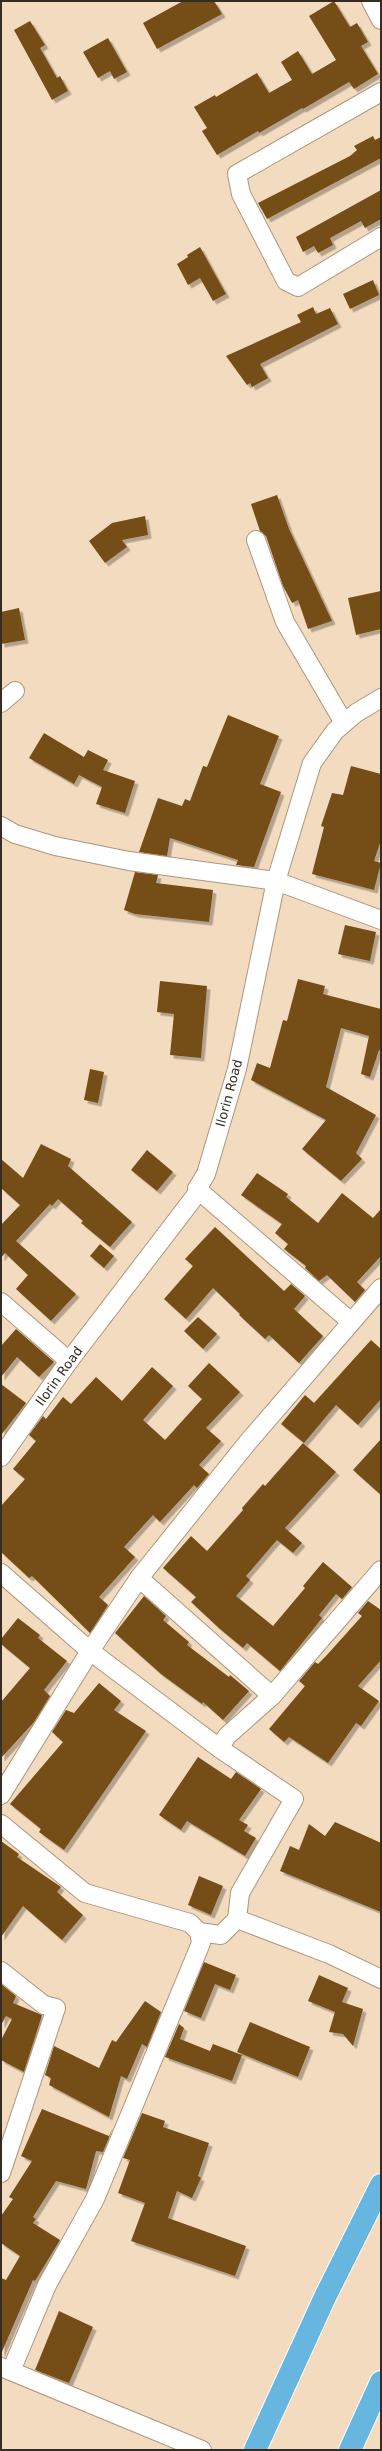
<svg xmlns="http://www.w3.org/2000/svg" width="382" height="2451" font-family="'DejaVu Sans',sans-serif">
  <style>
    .building { fill: #744d16; filter: url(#shadow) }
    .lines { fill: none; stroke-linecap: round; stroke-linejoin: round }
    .minor-casing { stroke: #ac967c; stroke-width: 20 }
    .motorway-casing { stroke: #fff; stroke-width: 24 }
    .minor { stroke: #fff; stroke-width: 18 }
    .motorway { stroke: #66b6df; stroke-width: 22 }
    .labels { text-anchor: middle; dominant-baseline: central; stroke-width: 4; stroke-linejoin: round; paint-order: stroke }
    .street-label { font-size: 13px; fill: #362d22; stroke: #fff }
  </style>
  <defs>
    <filter id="shadow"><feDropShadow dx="3.5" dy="3.5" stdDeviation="0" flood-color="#0004"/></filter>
  </defs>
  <rect width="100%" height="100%" fill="#f3dbbf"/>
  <!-- building -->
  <g class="building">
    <polygon points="183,1 214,1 222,14 157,49 143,23"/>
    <polygon points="334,1 350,27 357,23 368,42 361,46 378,74 354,89 349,82 303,109 302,108 259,133 258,131 217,155 202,131 207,128 194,107 215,95 216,97 257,73 269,93 292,80 281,62 298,51 312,74 336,60 309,16"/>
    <polygon points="30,21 45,45 40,48 57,78 60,76 68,91 52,100 14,30"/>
    <polygon points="108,38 127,72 114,79 110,71 98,78 83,52"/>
    <polygon points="373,136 375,140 381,137 381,158 267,219 258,203 350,156 357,150 354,146"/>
    <polygon points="381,190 381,219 365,228 361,221 330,238 333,245 318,253 314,246 303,252 296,237"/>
    <polygon points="200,247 226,294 213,301 200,278 188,285 177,264 188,257 187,255"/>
    <polygon points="373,280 379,295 350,309 343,294"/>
    <polygon points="313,307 316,314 330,308 338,324 260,364 268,378 252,387 250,383 247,385 226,356 301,322 297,315"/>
    <polygon points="277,495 289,529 332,621 308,629 298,600 292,603 283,586 266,536 260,531 251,504"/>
    <polygon points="145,516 148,535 122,540 127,547 105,563 89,541 112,523"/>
    <polygon points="381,591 381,629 356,635 348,598"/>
    <polygon points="19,608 25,640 1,644 1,612"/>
    <polygon points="228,715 279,736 260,784 281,792 254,867 236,865 238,860 170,838 167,856 139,852 158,798 182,806 185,799 190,801 203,766 207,767"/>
    <polygon points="44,733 84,757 88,750 108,760 103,770 135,781 125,813 96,804 102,787 79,775 74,784 29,758"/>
    <polygon points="351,766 381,774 381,840 374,861 381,863 374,890 312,874 324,827 321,826 332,793 343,795"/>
    <polygon points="135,872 158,875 156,883 213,890 209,922 135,914 124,910"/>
    <polygon points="345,925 376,932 370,961 338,954"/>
    <polygon points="298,979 325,986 323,994 381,1009 381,1051 379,1050 370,1077 361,1074 369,1036 341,1028 326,1087 376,1115 356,1153 362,1159 341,1181 302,1149 326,1120 251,1080 257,1063 270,1068 283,1020 287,1021"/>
    <polygon points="160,981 207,986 201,1058 170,1055 174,1014 157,1012"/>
    <polygon points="90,1069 104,1072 98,1103 84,1100"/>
    <polygon points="41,1144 71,1159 68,1166 132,1222 110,1247 81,1223 83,1221 58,1199 52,1206 50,1204 16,1241 76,1294 51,1321 16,1289 28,1275 5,1253 1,1258 1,1225 20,1205 1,1188 1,1159 23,1178"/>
    <polygon points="147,1150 173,1172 157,1191 131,1170"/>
    <polygon points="257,1173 288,1194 286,1197 318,1223 342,1193 373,1218 381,1209 381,1256 357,1282 365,1290 355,1302 327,1275 319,1281 305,1268 306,1266 284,1249 288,1244 275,1233 282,1224 241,1195"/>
    <polygon points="215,1227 284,1291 291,1284 305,1296 294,1309 323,1336 299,1363 269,1335 265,1339 239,1315 240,1314 213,1288 186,1319 164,1299 193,1266 185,1259"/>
    <polygon points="100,1244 114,1256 104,1268 90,1256"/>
    <polygon points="198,1317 217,1334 203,1349 184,1331"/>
    <polygon points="16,1329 54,1362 39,1377 17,1357 1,1377 1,1346"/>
    <polygon points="371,1340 381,1349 381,1399 358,1425 336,1405 304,1443 281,1424 305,1395 314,1403"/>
    <polygon points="209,1363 240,1392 206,1428 221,1441 199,1465 209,1474 197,1488 194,1485 160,1522 153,1515 124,1547 135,1557 99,1597 108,1605 90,1633 32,1576 29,1578 1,1552 1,1506 25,1479 13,1469 36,1441 29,1435 43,1416 46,1419 63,1397 71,1404 96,1377 122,1401 152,1367 173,1386 143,1420 165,1440 202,1399 188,1386"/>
    <polygon points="1,1384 26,1403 1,1435"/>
    <polygon points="381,1439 381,1495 353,1470"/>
    <polygon points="303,1443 336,1472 285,1528 302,1543 293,1553 277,1540 246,1576 250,1580 236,1596 273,1626 305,1588 303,1586 323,1562 352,1587 342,1599 336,1594 319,1615 322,1618 280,1671 247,1643 243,1648 220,1629 191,1602 196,1597 163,1568 191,1536 207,1551 243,1510 242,1508 263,1484 265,1486"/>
    <polygon points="144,1596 166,1616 163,1620 189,1642 187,1645 229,1677 230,1675 249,1691 223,1720 203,1702 202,1704 161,1674 115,1633"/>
    <polygon points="368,1601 381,1610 381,1660 358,1686 379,1701 361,1726 356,1723 328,1763 289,1737 284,1742 269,1729 305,1686 299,1681 315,1662 318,1664 326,1656 362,1616 358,1613"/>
    <polygon points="18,1618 40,1635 38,1638 67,1661 44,1690 50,1696 34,1722 1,1758 1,1702 30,1668 1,1644 1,1639"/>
    <polygon points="99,1683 121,1701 114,1710 146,1731 64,1850 39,1832 41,1829 10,1804 63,1742 52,1732 66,1710 74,1713"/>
    <polygon points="198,1757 231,1779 236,1772 261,1789 239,1820 248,1825 244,1831 256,1838 245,1856 187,1821 181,1830 159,1815"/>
    <polygon points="335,1822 381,1843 381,1912 280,1871 290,1846 299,1850 309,1824 325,1836"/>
    <polygon points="1,1841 19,1854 17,1857 61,1887 57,1892 83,1915 62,1940 23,1906 1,1937"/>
    <polygon points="199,1876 223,1886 211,1915 188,1905"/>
    <polygon points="204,1962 236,1975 230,1990 215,1984 201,2018 184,2011"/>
    <polygon points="319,1975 348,1988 342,2002 363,2009 353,2046 343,2034 329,2032 335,2012 308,2001"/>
    <polygon points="1,1984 16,1996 13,2003 42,2015 24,2072 1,2060 1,2040 12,2019 6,2016 1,2025"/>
    <polygon points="145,2001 161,2012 147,2047 142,2044 127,2079 121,2076 109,2117 49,2085 51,2078 45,2075 54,2046 99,2068 112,2040 116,2042"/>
    <polygon points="250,2022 310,2047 298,2077 237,2052"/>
    <polygon points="179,2024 184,2028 180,2039 210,2051 213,2044 242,2055 232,2081 165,2057"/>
    <polygon points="42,2109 109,2136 113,2128 103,2152 96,2151 86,2189 56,2181 33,2217 36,2219 33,2223 60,2240 35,2281 33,2280 1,2354 1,2278 6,2280 20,2256 1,2243 1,2216 13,2199 9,2197 32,2161 21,2156"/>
    <polygon points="142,2113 165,2121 163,2127 209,2143 198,2176 201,2178 192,2198 177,2191 168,2218 246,2246 235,2276 131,2241 145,2203 118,2193 130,2160 123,2158"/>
    <polygon points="59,2311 93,2327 69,2383 35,2370"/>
  </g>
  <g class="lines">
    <defs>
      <g id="minor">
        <polyline points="371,1 381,20"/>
        <polyline points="381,92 237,174 241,194 286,281 298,287 381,237"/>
        <polyline points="256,540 285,622 344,723"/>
        <polyline points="1,703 15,691"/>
        <polyline points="1,826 15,834 55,846 129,861 276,881 381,920"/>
        <polyline points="197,1189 350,1321"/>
        <polyline points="1,1302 69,1361"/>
        <polyline points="1,1457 69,1361 199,1191 197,1189 206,1174 237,1069 276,881 312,763 335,731 356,713 381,698"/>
        <polyline points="1,1573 90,1651 219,1748 294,1799 240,1893 237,1919"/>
        <polyline points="139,1578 272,1696"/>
        <polyline points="219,1748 227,1736 272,1696 381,1570"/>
        <polyline points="1,1795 90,1651 139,1578 248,1442 381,1288"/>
        <polyline points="1,1824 85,1893 190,1923 199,1932 201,1943 95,2199 47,2285 11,2371"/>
        <polyline points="199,1932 221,1935 237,1919 329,1954 381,1979"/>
        <polyline points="1,1971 44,2005 56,2008 1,2173"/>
        <polyline points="1,2367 202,2450"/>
      </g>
      <g id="motorway">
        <polyline points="255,2450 325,2297 381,2185"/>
        <polyline points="350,2450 381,2382"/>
      </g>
    </defs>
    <!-- minor casing -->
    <use href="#minor" class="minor-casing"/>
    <!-- motorway casing -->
    <use href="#motorway" class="motorway-casing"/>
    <!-- minor -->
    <use href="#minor" class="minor"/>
    <!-- motorway -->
    <use href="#motorway" class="motorway"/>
  </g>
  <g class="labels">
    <!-- street labels -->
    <g class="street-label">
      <text transform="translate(229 1093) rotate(-75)">Ilorin Road</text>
      <text transform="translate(59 1376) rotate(-54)">Ilorin Road</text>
    </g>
  </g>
  <!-- border -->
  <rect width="382" height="2451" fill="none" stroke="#362d22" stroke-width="4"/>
</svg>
